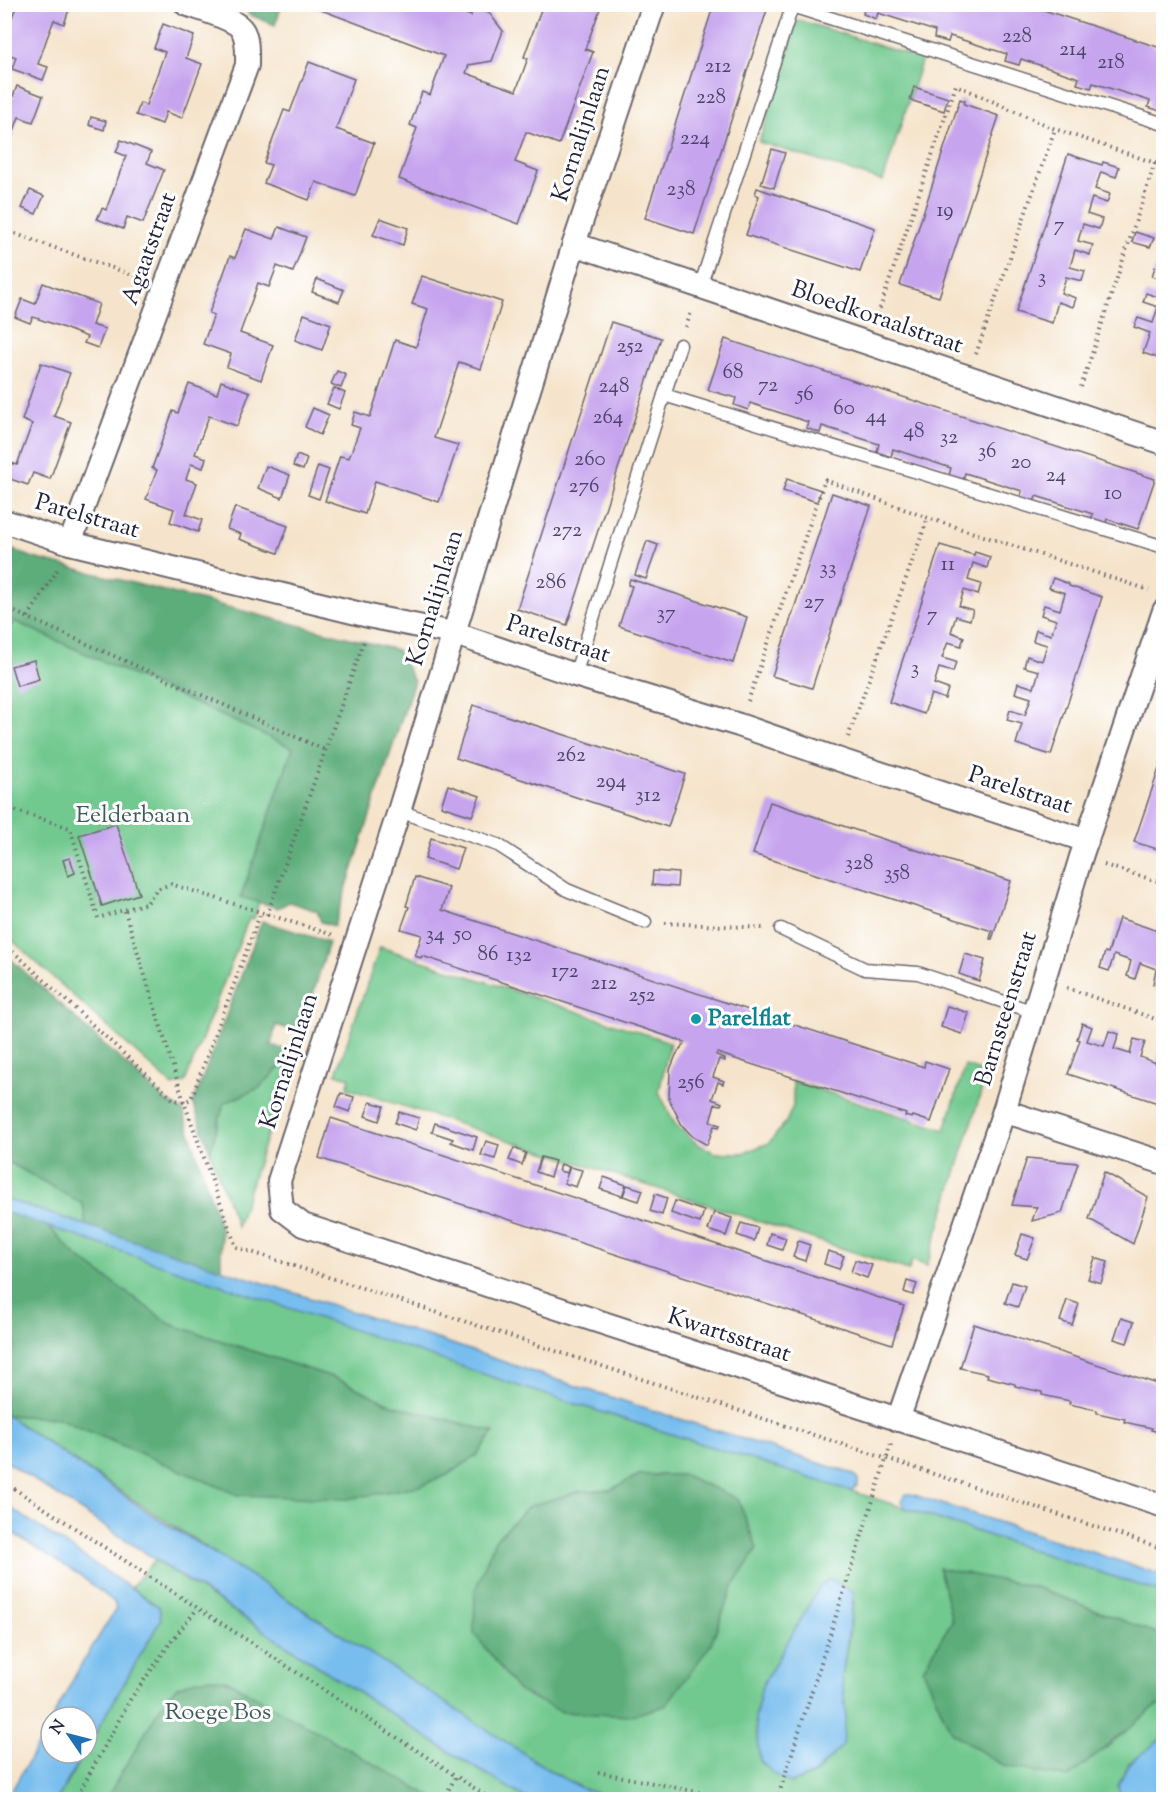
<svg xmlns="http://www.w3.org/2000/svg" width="1168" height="1804" font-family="'Sorts Mill Goudy',serif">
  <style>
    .green { fill: #72c98f; stroke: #4a7665; stroke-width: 1.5; fill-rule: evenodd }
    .forest { fill: #5dad7a; stroke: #40685a; stroke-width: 1.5 }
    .water { fill: #77bdee; stroke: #4c7094; stroke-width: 1.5 }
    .building { fill: #c6a5ee }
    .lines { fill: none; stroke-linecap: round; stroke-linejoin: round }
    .service-casing { stroke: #6c666d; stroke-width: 15 }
    .minor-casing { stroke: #6c666d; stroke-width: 26 }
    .path { stroke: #6c666d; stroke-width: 4; stroke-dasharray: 1.5 4.5; stroke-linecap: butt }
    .service { stroke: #fff; stroke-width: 12 }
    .minor { stroke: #fff; stroke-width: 22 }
    .culture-dot { fill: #0f9aa8; stroke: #fff; stroke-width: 2 }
    .labels { text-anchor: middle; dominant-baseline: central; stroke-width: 6; stroke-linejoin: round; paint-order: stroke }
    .number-label { font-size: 21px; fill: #4b4368 }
    .street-label { font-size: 24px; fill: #22223b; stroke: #fff }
    .park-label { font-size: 24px; fill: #3e5c58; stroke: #fff }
    .culture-label { font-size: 24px; font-weight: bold; fill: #0d838f; stroke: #fff; text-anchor: start }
  </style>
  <rect width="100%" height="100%" fill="#fff"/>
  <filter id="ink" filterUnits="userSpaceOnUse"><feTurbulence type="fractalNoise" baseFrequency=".0167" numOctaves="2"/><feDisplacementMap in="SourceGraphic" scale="12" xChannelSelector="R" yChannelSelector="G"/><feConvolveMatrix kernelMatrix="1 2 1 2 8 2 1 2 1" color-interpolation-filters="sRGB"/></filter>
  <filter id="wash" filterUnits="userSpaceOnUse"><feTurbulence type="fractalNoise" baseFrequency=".008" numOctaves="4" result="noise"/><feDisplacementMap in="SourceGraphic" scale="24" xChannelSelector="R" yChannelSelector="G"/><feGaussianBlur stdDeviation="1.35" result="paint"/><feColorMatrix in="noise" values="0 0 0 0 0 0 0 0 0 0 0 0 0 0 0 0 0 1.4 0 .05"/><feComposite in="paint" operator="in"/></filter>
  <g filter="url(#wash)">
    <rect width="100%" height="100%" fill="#f5e4cb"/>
    <!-- green -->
    <g class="green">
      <polygon points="798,20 922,59 883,181 759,142"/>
      <polygon points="14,621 293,748 241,896 259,902 254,919 249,918 185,1082 173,1086 5,934 4,634"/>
      <polygon points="380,947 670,1042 659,1092 675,1124 696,1143 715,1153 743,1153 769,1143 786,1122 793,1106 793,1081 945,1130 965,1066 987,1073 927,1266 912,1260 909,1270 347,1088 350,1078 336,1074"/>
      <polygon points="294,1053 237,1227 210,1152 224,1103 259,1088"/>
      <polygon points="5,1160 84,1204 86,1225 5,1199"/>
      <path d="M47 1225 516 1385 886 1502 1163 1593V1636L1035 1587 940 1569 952 1621 923 1669 1106 1748 1156 1706H1163V1740L1159 1741 1129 1763 1118 1786 1122 1799 616 1800 583 1789 552 1772C370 1653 186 1537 7 1415L58 1418 238 1495 419 1486 447 1475 476 1456 493 1432 392 1405 338 1379 170 1324 75 1255ZM639 1475H684L738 1499 757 1549 734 1584 710 1646 580 1491 610 1490ZM830 1579 854 1602 842 1678 843 1745 814 1775 791 1783 775 1775 760 1761 755 1719 762 1686 820 1586Z"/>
      <polygon points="155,1560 445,1749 527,1799 57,1800 84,1753 87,1753 87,1748 161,1619 159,1607 131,1587"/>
    </g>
    <!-- forest -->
    <g class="forest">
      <polygon points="251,5 251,4 282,5 275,25 248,14"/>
      <polygon points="5,547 34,558 397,650 414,681 334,926 321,922 317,911 289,902 278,908 241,897 293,748 14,621 5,634"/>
      <polygon points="262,921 329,942 301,1033 276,1025 271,1045 294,1053 259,1088 224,1103 210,1152 193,1103"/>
      <polygon points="4,953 165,1100 183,1111 221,1230 221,1270 86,1225 83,1204 5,1160"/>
      <polygon points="4,1212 47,1225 75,1255 170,1324 338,1379 392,1405 494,1432 476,1456 447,1475 419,1486 347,1499 238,1495 58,1418 7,1415 4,1414"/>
      <polygon points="639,1475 684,1475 738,1499 757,1549 734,1584 710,1646 665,1706 629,1716 562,1712 518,1691 474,1633 475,1590 495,1540 529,1506 580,1491 610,1490"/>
      <polygon points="939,1568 1035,1587 1163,1636 1163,1706 1156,1706 1068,1778 1003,1766 951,1732 923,1669 952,1621"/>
      <polygon points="208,1678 226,1680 436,1799 106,1799 161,1706 177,1687 192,1681"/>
    </g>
    <!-- water -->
    <g class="water">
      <polygon points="5,1199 452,1344 545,1376 853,1474 858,1479 858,1485 851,1491 516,1385 5,1212"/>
      <polygon points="5,1414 163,1522 256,1579 552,1772 583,1789 616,1799 527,1799 445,1749 5,1461"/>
      <polygon points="906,1494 911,1494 1163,1575 1163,1593 905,1508 901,1502"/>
      <polygon points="5,1504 159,1607 161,1619 87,1748 87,1717 53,1717 81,1665 116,1609 114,1602 78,1574 5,1528"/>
      <polygon points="830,1579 854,1592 842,1678 846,1713 843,1745 814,1774 791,1783 775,1775 760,1761 755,1719 762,1686 820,1586"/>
      <polygon points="51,1721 51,1753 84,1753 57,1799 7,1799"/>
      <polygon points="1163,1740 1163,1799 1122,1799 1118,1787 1129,1763 1159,1741"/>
    </g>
    <g id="blocks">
      <!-- building -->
      <g class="building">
        <polygon points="17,4 71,4 64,24 54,20 47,38 38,64 48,67 43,80 12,69 16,57 4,53 4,39"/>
        <polygon points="318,4 440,4 471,16 473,7 490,14 503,31 492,61 469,65 466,73 516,91 528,58 524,57 543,4 602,4 585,49 593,52 559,144 526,132 515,162 538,171 519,224 399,179 417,128 410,125 422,92 430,95 444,56 316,8"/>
        <polygon points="714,4 769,4 694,234 645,218"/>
        <polygon points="854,4 1025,4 1164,49 1163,112 1148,107 1150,101 1093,83 1091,88 1077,84 1079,78 1021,59 1019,65 1005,61 1007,54 950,36 948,42 934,38 935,31 878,13 876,19 863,14 864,9"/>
        <polygon points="163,24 194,36 186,58 202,64 182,118 166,112 162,124 136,115 140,103 146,105 165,52 154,48"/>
        <polygon points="309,62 354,79 336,129 374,143 355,196 316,182 309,200 264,183 271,165 264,163 284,110 290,112"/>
        <polygon points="17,86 43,96 33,122 19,117 5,156 4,111 7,112"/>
        <polygon points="914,87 948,98 944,111 910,100"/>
        <polygon points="960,99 965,101 964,104 999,116 939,297 900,285"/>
        <polygon points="91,117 106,121 104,130 89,125"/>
        <polygon points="121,140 151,152 147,163 164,170 143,223 127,217 123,229 97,219 102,208 106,210 126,156 116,152"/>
        <polygon points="772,149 785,153 774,188 761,184"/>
        <polygon points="1068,154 1102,165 1103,162 1119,167 1116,177 1101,172 1095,189 1110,194 1107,203 1092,198 1087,214 1102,219 1099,229 1083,224 1078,241 1093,245 1090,255 1075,250 1070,267 1085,271 1082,281 1066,277 1061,293 1076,298 1073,307 1058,302 1052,323 1016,312"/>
        <polygon points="757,188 875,228 860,272 746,235 759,196 755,194"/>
        <polygon points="30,190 44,196 36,214 22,208"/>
        <polygon points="380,218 408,228 403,245 373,235"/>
        <polygon points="279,227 306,237 293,272 277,266 269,287 258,283 240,333 273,345 261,380 227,367 231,354 203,344 214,315 209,313 224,273 230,256 235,258 246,229 274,239"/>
        <polygon points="1135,232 1154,238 1150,247 1132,242"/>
        <polygon points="1155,267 1164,269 1164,280 1152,276"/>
        <polygon points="422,276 502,302 481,369 459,362 434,438 458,445 439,502 375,481 365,514 325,501 340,456 349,458 360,428 351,425 355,412 370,417 395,340 416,347 428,309 412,304"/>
        <polygon points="317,279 344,290 339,302 312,292"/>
        <polygon points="43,283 99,304 92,325 105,329 98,348 84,343 87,337 59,326 33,317 30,323 15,317 22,299 35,304"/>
        <polygon points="1146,293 1161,298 1164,293 1164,360 1143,353 1150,333 1134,327 1138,318 1153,323 1158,307 1143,302"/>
        <polygon points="304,314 331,324 322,350 295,340"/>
        <polygon points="611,322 661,338 567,625 517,609"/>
        <polygon points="725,339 1155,479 1138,529 1107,519 1105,526 1091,521 1093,514 1036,496 1034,503 1020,499 1022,491 965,473 963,480 949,476 951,468 893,449 891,457 877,452 879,444 822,426 820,433 806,428 808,422 750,403 748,410 734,405 736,398 708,390"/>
        <polygon points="41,363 70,373 54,416 71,422 50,479 33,473 28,485 4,477 4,463 5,461 17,465 32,424 22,420"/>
        <polygon points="337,371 346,375 341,388 331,384"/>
        <polygon points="221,381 250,392 237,426 209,416 200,440 195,454 206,458 203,468 191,464 186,479 197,483 186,514 202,520 198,532 170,522 174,509 146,499 157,470 152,468 173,411 178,413 189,384 217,394"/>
        <polygon points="334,388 345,393 339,409 327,404"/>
        <polygon points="313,408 329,415 320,435 305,427"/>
        <polygon points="297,455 307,459 303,470 293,466"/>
        <polygon points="266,466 290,475 282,498 258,488"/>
        <polygon points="318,466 329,470 319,499 308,495"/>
        <polygon points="787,479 821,490 817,502 783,491"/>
        <polygon points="832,493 871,506 812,688 772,676"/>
        <polygon points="235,507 288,526 278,553 239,539 241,534 227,529"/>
        <polygon points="647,541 658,545 646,579 635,575"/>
        <polygon points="940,545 974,555 975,552 990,557 987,568 973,563 968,580 981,584 978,595 964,590 959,606 973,610 970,620 956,616 951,632 964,637 961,646 948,642 942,658 956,662 953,672 939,668 934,684 948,689 945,699 931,694 924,714 889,702"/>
        <polygon points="1053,578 1069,584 1069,586 1102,597 1051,755 1016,744 1022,724 1007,720 1010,710 1025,715 1031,698 1015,693 1018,683 1034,688 1039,671 1024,667 1027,656 1042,661 1047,645 1033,641 1036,630 1051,635 1056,620 1041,615 1044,605 1060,610 1065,593 1049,588"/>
        <polygon points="630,579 747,617 733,663 619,626 632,586 628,585"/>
        <polygon points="34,660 39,679 17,686 11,666"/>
        <polygon points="473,705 685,774 668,827 456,758"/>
        <polygon points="1164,754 1164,851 1134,842"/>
        <polygon points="448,785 480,796 472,816 441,806"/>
        <polygon points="770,802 1011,881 992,939 990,939 992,931 753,854"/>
        <polygon points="116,824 139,894 102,906 79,835"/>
        <polygon points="431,838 463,848 456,869 425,859"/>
        <polygon points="70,858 75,873 68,876 63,860"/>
        <polygon points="653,871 678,873 677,887 652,885"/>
        <polygon points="415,877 449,888 442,910 924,1067 925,1061 949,1069 931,1122 913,1116 912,1118 905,1116 906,1114 717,1053 716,1055 725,1059 725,1061 719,1059 713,1077 724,1081 723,1084 718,1082 712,1099 722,1103 721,1105 715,1104 710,1121 720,1125 719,1127 714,1126 707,1145 693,1137 682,1125 669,1099 670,1070 676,1055 685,1042 422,956 421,958 415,956 422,935 401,929 409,907 406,906"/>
        <polygon points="1119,918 1164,933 1162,987 1153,984 1156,969 1140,963 1135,979 1127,976 1131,961 1114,955 1109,971 1100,968 1105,952 1108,953"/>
        <polygon points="965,954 985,960 979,981 959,974"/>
        <polygon points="947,1006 969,1013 962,1034 941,1027"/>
        <polygon points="1082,1023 1092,1027 1087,1041 1104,1046 1109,1031 1119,1034 1114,1049 1130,1054 1134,1039 1145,1042 1140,1057 1156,1063 1161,1048 1164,1049 1164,1105 1068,1074 1080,1040 1077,1039"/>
        <polygon points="341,1093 354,1097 350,1112 336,1107"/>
        <polygon points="370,1102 384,1106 379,1121 365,1116"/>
        <polygon points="399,1112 419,1118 416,1130 395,1123"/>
        <polygon points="331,1118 904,1306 892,1344 319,1158"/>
        <polygon points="435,1123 477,1137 473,1150 451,1142 453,1139 432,1132"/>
        <polygon points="486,1141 499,1145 495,1159 481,1155"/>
        <polygon points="514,1148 526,1153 522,1165 509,1160"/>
        <polygon points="541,1157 555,1161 550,1177 536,1172"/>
        <polygon points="1027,1158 1078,1163 1062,1213 1032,1221 1037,1207 1012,1205"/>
        <polygon points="561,1164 569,1167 567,1173 559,1171"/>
        <polygon points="570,1167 582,1170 576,1187 564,1183"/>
        <polygon points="1104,1172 1148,1197 1133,1244 1089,1219"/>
        <polygon points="604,1177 626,1185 622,1196 600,1189"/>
        <polygon points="627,1185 643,1190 639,1201 623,1196"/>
        <polygon points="655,1194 667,1198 662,1215 650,1211"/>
        <polygon points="675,1201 704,1211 700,1223 671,1213"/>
        <polygon points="714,1212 732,1218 726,1236 708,1230"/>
        <polygon points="741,1223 758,1228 754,1241 737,1235"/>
        <polygon points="770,1233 786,1238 782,1250 767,1245"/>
        <polygon points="1022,1234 1035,1238 1027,1259 1015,1255"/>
        <polygon points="1163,1240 1164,1253 1159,1253"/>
        <polygon points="798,1241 810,1245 805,1261 793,1257"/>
        <polygon points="828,1251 844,1256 839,1269 824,1264"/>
        <polygon points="1095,1258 1108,1262 1101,1283 1088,1279"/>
        <polygon points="855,1260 872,1265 867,1278 851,1272"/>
        <polygon points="907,1281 917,1284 913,1295 904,1292"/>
        <polygon points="1012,1282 1025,1286 1018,1307 1005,1303"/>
        <polygon points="1067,1300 1079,1304 1072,1325 1060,1321"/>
        <polygon points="1121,1318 1134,1322 1127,1343 1114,1339"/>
        <polygon points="974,1324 1164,1386 1164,1433 1151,1430 1152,1428 1124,1422 1125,1419 1097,1413 1097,1410 1069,1404 1070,1401 1042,1395 1042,1392 1015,1386 1015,1384 987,1377 988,1374 960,1368"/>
      </g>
    </g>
  </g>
  <g filter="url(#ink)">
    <use href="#blocks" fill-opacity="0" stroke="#6c666d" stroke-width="1.5"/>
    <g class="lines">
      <defs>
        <g id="service">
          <polyline points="792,6 1164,124"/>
          <polyline points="700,287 793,4"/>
          <polyline points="664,395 1164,547"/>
          <polyline points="575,675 680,345"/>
          <polyline points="399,811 498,845 567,890 645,922"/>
          <polyline points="781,929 865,969 918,973 1034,1012"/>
        </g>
        <g id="minor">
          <polyline points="654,4 574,244 399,811 279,1181 282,1209 303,1225 1164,1506"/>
          <polyline points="574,244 1164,443"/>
          <polyline points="4,521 70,543 373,617 453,633 575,675 739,725 840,760 1087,841"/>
          <path d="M70 543 247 65C247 54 248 41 243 31 237 19 199 9 186 4"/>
          <polyline points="1004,1111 1164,1163"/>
          <polyline points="898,1420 1004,1111 1081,857 1164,611"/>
        </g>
      </defs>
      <!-- service casing -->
      <use href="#service" class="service-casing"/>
      <!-- minor casing -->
      <use href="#minor" class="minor-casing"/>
      <!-- path -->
      <g class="path">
        <polyline points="4,230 141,278"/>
        <polyline points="876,320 956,85 1055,129 1164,166"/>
        <polyline points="686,327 691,312"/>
        <polyline points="976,354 1055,129"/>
        <polyline points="1081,387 1155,163"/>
        <polyline points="4,607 325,750"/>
        <polyline points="28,617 59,567"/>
        <polyline points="748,701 825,480 928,518 1149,590"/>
        <polyline points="848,737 928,518"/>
        <polyline points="4,807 70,828 98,918 147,903 157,889 171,884 333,935"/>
        <polyline points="1104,865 1164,883"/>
        <polyline points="125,911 184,1102 191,1099 261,912"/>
        <polyline points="267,915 364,641"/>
        <polyline points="665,923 763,928"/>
        <polyline points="4,943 174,1100 184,1102 236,1247 1164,1549"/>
        <polyline points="1067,988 1164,1022"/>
        <polyline points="4,1482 456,1776"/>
        <polyline points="598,1772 737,1800"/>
        <polyline points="75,1800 130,1700 173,1639 197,1609"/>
        <polyline points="443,1800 456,1776 492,1800"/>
        <polyline points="777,1800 891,1444"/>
      </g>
      <!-- service -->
      <use href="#service" class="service"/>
      <!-- minor -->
      <use href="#minor" class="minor"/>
    </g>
  </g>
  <!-- markers -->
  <circle class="culture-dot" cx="696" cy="1019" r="6"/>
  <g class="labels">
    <!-- number labels -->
    <g class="number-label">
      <text x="1017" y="37">228</text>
      <text x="1073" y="50">214</text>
      <text x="1111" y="63">218</text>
      <text x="718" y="67">212</text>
      <text x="711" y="98">228</text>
      <text x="695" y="139">224</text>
      <text x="681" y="190">238</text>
      <text x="945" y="211">19</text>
      <text x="1059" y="226">7</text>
      <text x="1042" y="278">3</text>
      <text x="630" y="347">252</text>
      <text x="733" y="373">68</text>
      <text x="768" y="386">72</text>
      <text x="614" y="387">248</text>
      <text x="805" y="395">56</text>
      <text x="844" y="409">60</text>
      <text x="876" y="417">44</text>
      <text x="608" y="418">264</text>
      <text x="914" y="432">48</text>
      <text x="949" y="438">32</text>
      <text x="987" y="452">36</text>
      <text x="590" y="460">260</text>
      <text x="1021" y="463">20</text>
      <text x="1056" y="476">24</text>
      <text x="584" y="487">276</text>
      <text x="1113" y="494">10</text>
      <text x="567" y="531">272</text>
      <text x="948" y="565">11</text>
      <text x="828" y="569">33</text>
      <text x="551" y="583">286</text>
      <text x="814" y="603">27</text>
      <text x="666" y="614">37</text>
      <text x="932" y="616">7</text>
      <text x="915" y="669">3</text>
      <text x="571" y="756">262</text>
      <text x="611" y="782">294</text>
      <text x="648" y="796">312</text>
      <text x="859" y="864">328</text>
      <text x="897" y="874">358</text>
      <text x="435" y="935">34</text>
      <text x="463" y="935">50</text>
      <text x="488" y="955">86</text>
      <text x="519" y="956">132</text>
      <text x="565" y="972">172</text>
      <text x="604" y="984">212</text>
      <text x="642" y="996">252</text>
      <text x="691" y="1083">256</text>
    </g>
    <!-- street labels -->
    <g class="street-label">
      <text transform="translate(582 134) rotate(-72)">Kornalijnlaan</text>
      <text transform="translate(150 249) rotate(-70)">Agaatstraat</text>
      <text transform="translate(877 318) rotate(19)">Bloedkoraalstraat</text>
      <text transform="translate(87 517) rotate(16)">Parelstraat</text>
      <text transform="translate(436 598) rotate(-73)">Kornalijnlaan</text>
      <text transform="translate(558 640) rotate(18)">Parelstraat</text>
      <text transform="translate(1020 791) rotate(18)">Parelstraat</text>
      <text transform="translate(1007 1009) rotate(-73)">Barnsteenstraat</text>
      <text transform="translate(290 1061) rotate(-72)">Kornalijnlaan</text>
      <text transform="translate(729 1336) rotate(18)">Kwartsstraat</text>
    </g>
    <!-- park labels -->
    <g class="park-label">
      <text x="133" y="816">Eelderbaan</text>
      <text x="218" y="1713">Roege Bos</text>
    </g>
    <!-- culture labels -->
    <g class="culture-label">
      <text x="708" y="1019">Parelflat</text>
    </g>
  </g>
  <!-- margin -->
  <rect width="1168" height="1804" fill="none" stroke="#fff" stroke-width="24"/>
  <!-- north arrow -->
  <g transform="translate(69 1735) rotate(305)"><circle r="28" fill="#ffffff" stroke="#a7a7b1" stroke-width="1.5"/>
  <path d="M0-4.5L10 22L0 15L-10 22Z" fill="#1f6fb2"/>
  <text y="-9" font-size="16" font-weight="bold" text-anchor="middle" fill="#22223b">N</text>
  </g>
</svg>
